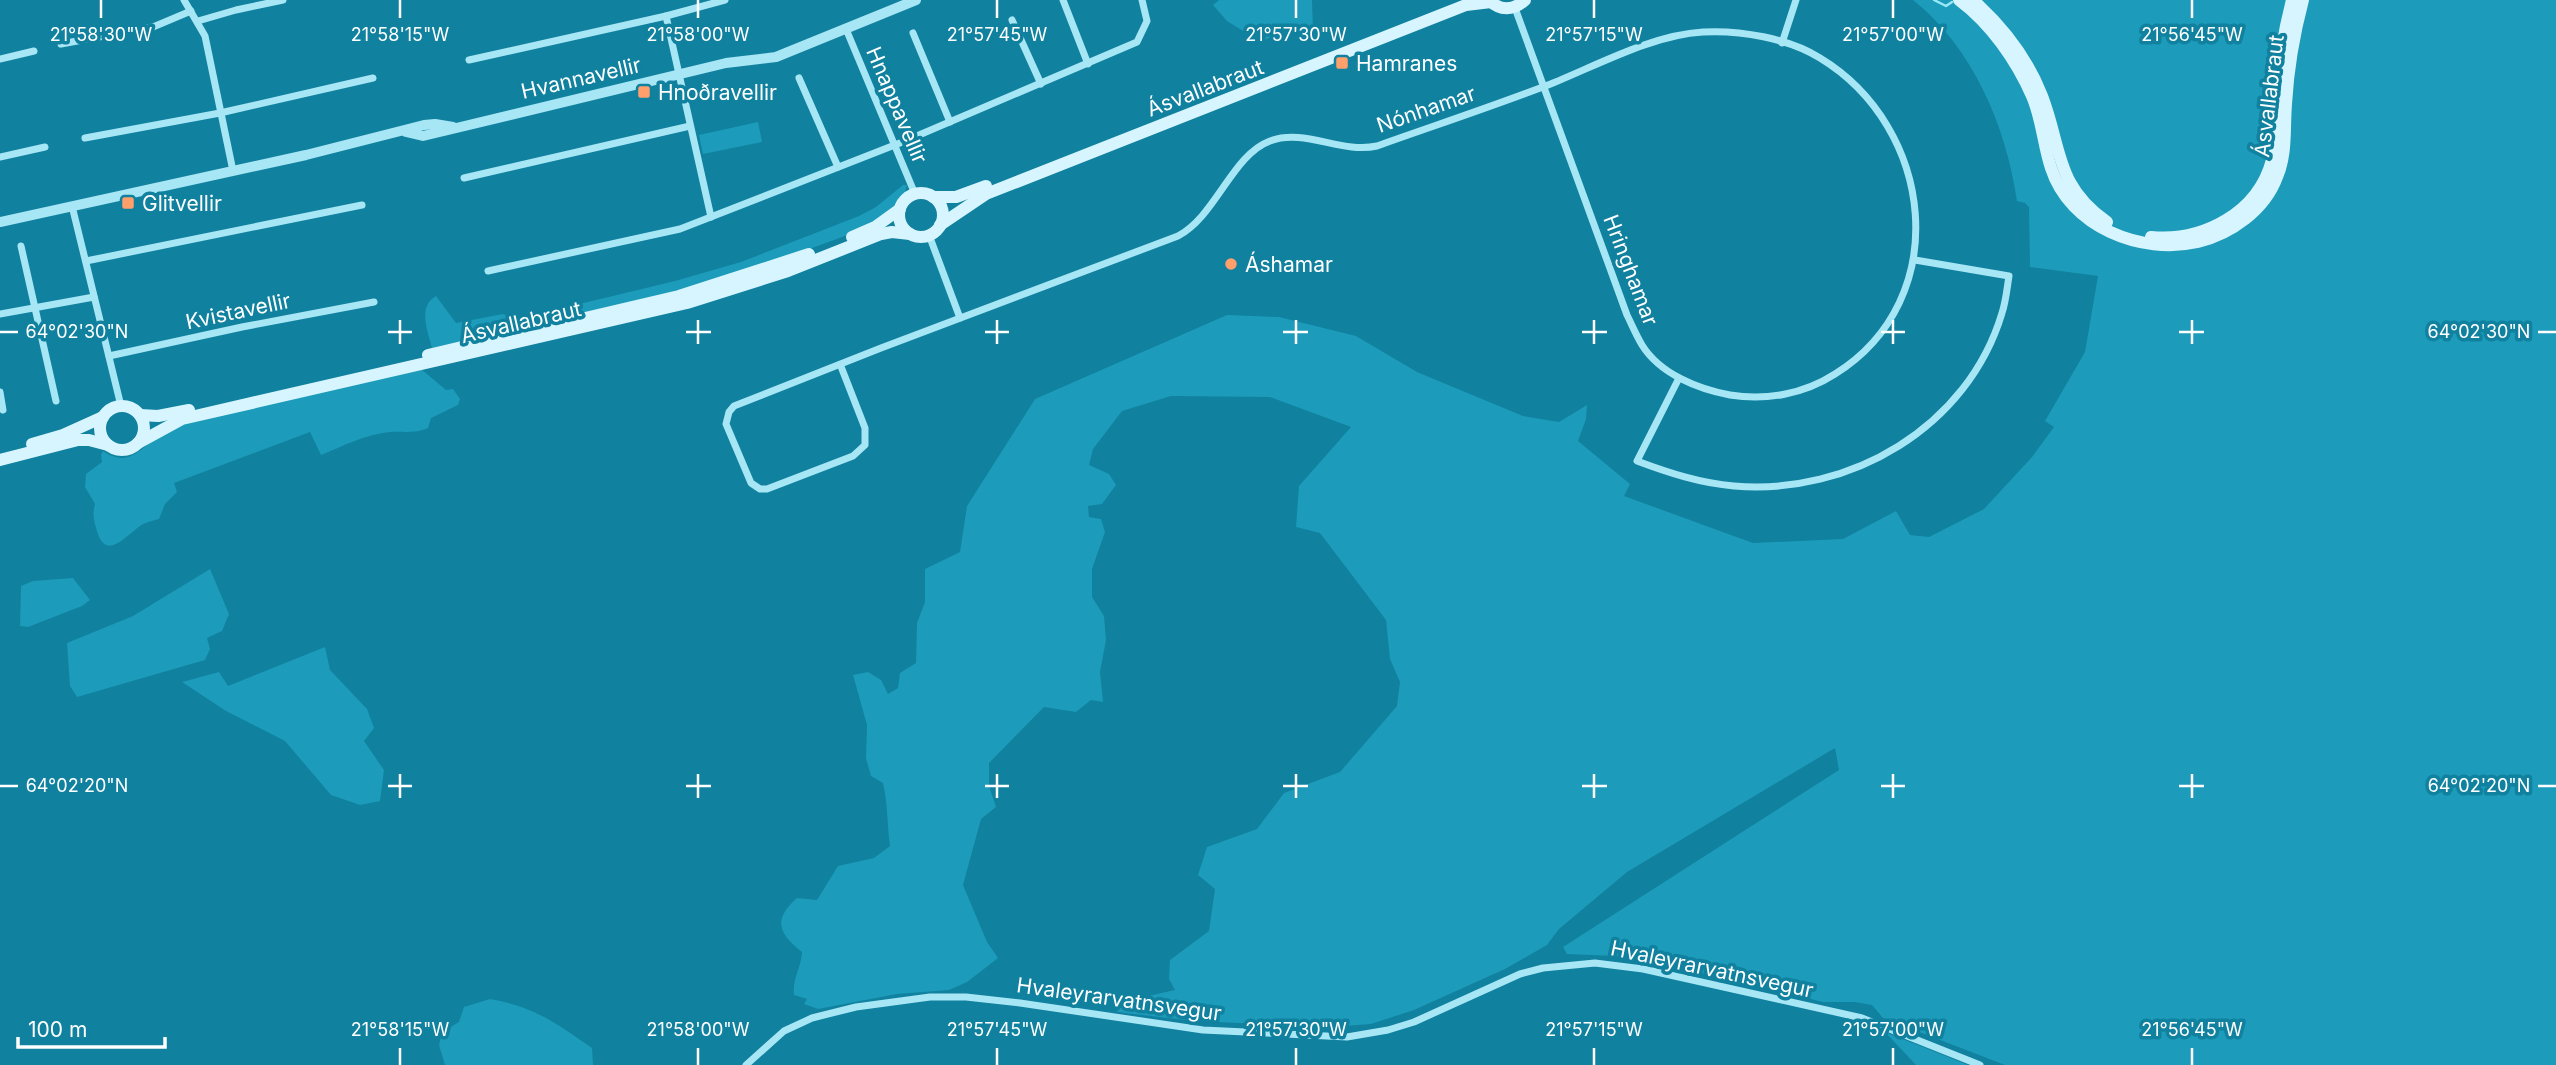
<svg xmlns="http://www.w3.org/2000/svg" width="2556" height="1065" font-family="Inter,sans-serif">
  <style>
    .green { fill: #1c9bba }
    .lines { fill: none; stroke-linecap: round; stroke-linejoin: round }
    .stream { stroke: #98e7f8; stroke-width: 2.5 }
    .minor { stroke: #a7e6f5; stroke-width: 7 }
    .tertiary { stroke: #a7e6f5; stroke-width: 10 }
    .secondary { stroke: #d7f5fe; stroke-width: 12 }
    .ticks { fill: none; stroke: #fff; stroke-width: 2.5 }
    .poi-dot { fill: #ff9f6b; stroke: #10819e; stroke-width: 2.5 }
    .labels { text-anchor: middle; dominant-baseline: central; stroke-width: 7; stroke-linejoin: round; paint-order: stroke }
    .poi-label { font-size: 21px; fill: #fff; stroke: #10819e; text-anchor: start }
    .street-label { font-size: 21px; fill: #fff; stroke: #10819e }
    .ticks-label { font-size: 18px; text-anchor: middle; fill: #fff; stroke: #10819e; stroke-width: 7; stroke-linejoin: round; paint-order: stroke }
  </style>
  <rect width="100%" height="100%" fill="#10819e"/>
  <!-- green -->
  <g class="green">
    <polygon points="1219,0 1312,0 1313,31 1275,35 1261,42 1227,21 1213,5"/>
    <path d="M1913 0H2556V1065H2005L1883 1018 1872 1005 1855 1002H1823L1717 976 1616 956 1567 954 1563 947 1839 770 1835 748 1627 872 1559 929 1547 945 1505 969 1414 1010 1371 1024 1331 1027 1194 1021 1117 1012 1122 1002 1175 990 1169 979 1170 960 1209 931 1215 889 1198 875 1207 847 1257 829 1284 793 1340 772 1397 706 1400 682 1390 659 1386 620 1320 533 1296 527 1299 486 1351 427 1270 397 1171 396 1122 411 1093 449 1089 465 1109 474 1116 485 1102 504 1088 506 1089 517 1101 519 1105 532 1092 569V597L1104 616 1106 640 1100 672 1103 702 1091 700 1076 712 1044 707 989 763V786L996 807 981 819 963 885 987 942 998 958 967 982 949 990 897 994 818 1009 804 1004 807 999 794 995C792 978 801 969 802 952 779 934 772 920 797 898L817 900 838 866 874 858 890 846C887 824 888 805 883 783L871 776 866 758 867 725 853 675 868 672 881 680 888 694 898 688 900 673 916 663 917 623 925 602V569L960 552 967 506 1035 399 1227 315 1279 317 1356 336 1417 372 1523 416 1559 422 1587 405 1586 419 1578 441 1630 484 1624 496 1753 543 1843 539 1896 511 1910 535 1929 537 1984 509 2032 457 2054 427 2045 421 2085 352 2098 276 2030 267 2029 207 2025 203 2017 201C2006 126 1973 48 1913 0Z"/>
    <polygon points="758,122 762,142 703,154 699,135"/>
    <path d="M903 185H907L904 195 893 209 864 229 725 280 432 348C428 331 417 307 436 296L456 323 503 314 517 319 675 281 741 262 859 216 876 207Z"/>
    <path d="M421 369 446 390 453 389 460 399 458 405 431 418 428 428C414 434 405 431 390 432 366 434 343 446 321 455L310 432 174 483 177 492 165 504 159 519C154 520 148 522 143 524 129 532 106 564 97 531 94 522 92 514 95 504L85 487 86 474 102 462 101 455 103 451C129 468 137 450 157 438 165 433 173 429 181 424Z"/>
    <polygon points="210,569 229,614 222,631 207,638 210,649 205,660 77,697 70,686 67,643 133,616"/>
    <polygon points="73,578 90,600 82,606 28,627 20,626 21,586 33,581"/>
    <polygon points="325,647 330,670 367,709 374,728 364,741 384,770 380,801 360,805 331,795 285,741 226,711 182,682 219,672 228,686"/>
    <path d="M490 999C535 1007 556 1023 592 1048L593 1065H445L439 1045 442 1032 459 1022 464 1007Z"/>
    <polygon points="1885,1032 1968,1065 1916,1065"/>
  </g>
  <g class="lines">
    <!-- stream -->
    <polyline class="stream" points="1934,0 1946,6 1952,2"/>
    <!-- minor -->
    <g class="minor">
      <polyline points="184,0 205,36 233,171"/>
      <polyline points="1063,0 1088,64"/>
      <polyline points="666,16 711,217"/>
      <polyline points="1012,20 1041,84"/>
      <polyline points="198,21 236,10 283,0"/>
      <polyline points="846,29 915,194"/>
      <polyline points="913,33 950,122"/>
      <polyline points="1782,43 1796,0"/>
      <polyline points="61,44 153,27 191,11"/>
      <polyline points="0,59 34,51"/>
      <polyline points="469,60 666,16 725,0"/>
      <polyline points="799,78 838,167"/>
      <polyline points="85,138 220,113 373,78"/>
      <polyline points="0,157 45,147"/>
      <polyline points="464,178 690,126"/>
      <polyline points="72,206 121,406"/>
      <polyline points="929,235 960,318"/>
      <polyline points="21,246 56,401"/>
      <polyline points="86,261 362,205"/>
      <polyline points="488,271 680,229 905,141 1137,42 1147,21 1142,0"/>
      <polyline points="0,314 94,297"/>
      <polyline points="109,356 242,327 374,302"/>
      <path d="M840 364 865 428V445L853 456 767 489H760L751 483 726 424 729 412 734 406 881 348 1178 236C1216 216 1232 155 1270 141 1305 128 1341 154 1377 146 1433 126 1491 107 1548 85 1596 66 1651 35 1703 32 1740 30 1788 38 1820 58 1934 127 1955 299 1835 374 1804 394 1766 401 1730 395 1698 389 1660 374 1642 345 1636 335 1632 325 1627 315L1515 8"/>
      <path d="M1679 378 1637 461C1669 473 1700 483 1734 486 1850 496 1968 427 2002 313 2006 301 2007 288 2009 276L1915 260"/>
      <polyline points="0,392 3,410"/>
      <polyline points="746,1065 784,1031 812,1018 856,1007 930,997 966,997 1020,1003 1203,1030 1347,1037 1388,1030 1414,1022 1520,974 1543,968 1595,963 1643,969 1862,1018 1980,1065"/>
    </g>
    <!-- tertiary -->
    <g class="tertiary">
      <polyline points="406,132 423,136 726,63 776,57 916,0"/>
      <polyline points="0,222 306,155 424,125 435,124 453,127"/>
    </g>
    <!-- secondary -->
    <g class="secondary">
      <path d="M1489 0C1500 11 1513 11 1525 0"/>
      <path d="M1959 0C1991 24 2016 60 2032 96 2042 119 2043 144 2051 168 2070 227 2141 255 2198 242 2231 234 2265 210 2277 177 2287 154 2284 129 2286 104 2288 69 2294 34 2303 0"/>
      <path d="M1973 0C2003 27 2027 57 2042 96 2062 148 2055 186 2107 222"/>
      <circle cx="921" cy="215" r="22"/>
      <polyline points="933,197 956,197 986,186"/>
      <polyline points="940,225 986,194 1466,5 1491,2"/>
      <polyline points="852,237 875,227 900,209"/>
      <path d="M2151 237C2203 242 2258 213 2272 160 2276 143 2275 124 2276 106 2278 71 2283 34 2292 0"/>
      <polyline points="428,355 679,296 809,254"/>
      <circle cx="122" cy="428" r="22"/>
      <polyline points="140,415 158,416 189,410"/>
      <polyline points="138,443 182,419 687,303 788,271 881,234 892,232 910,234"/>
      <polyline points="32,444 63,435 103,417"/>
      <polyline points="0,460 78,440 89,440 108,445"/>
    </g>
  </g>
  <!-- ticks -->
  <path class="ticks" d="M101 0V18M400 0V18M698 0V18M997 0V18M1296 0V18M1594 0V18M1893 0V18M2192 0V18M400 320V344M698 320V344M997 320V344M1296 320V344M1594 320V344M1893 320V344M2192 320V344M0 332H18M388 332H412M686 332H711M985 332H1009M1283 332H1308M1582 332H1607M1881 332H1905M2179 332H2204M2538 332H2556M400 774V798M698 774V798M997 774V798M1296 774V798M1594 774V798M1893 774V798M2192 774V798M0 786H18M388 786H412M686 786H711M985 786H1009M1283 786H1308M1582 786H1607M1881 786H1905M2179 786H2204M2538 786H2556M400 1048V1065M698 1048V1065M997 1048V1065M1296 1048V1065M1594 1048V1065M1893 1048V1065M2192 1048V1065"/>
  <!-- markers -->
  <g class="poi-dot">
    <rect x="1335" y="56" width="14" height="14" rx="3.5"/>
    <rect x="637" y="85" width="14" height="14" rx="3.5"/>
    <rect x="121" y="196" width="14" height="14" rx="3.5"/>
    <circle cx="1231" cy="264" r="7"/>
  </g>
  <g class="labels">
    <!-- poi labels -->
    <g class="poi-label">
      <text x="1356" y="63">Hamranes</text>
      <text x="658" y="92">Hnoðravellir</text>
      <text x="142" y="203">Glitvellir</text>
      <text x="1245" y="264">Áshamar</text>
    </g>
    <!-- street labels -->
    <g class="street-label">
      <text transform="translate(581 78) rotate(-13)">Hvannavellir</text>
      <text transform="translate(1205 88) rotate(-21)">Ásvallabraut</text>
      <text transform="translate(2269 96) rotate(-83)">Ásvallabraut</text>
      <text transform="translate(897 105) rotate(67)">Hnappavellir</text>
      <text transform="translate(1426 109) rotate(-19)">Nónhamar</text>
      <text transform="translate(1631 270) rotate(69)">Hringhamar</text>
      <text transform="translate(238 311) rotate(-12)">Kvistavellir</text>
      <text transform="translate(521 322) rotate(-13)">Ásvallabraut</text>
      <text transform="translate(1712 969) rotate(12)">Hvaleyrarvatnsvegur</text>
      <text transform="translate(1119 999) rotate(8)">Hvaleyrarvatnsvegur</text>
    </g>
  </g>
  <g class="ticks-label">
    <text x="101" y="41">21°58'30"W</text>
    <text x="400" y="41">21°58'15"W</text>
    <text x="698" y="41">21°58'00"W</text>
    <text x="997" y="41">21°57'45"W</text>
    <text x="1296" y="41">21°57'30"W</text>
    <text x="1594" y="41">21°57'15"W</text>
    <text x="1893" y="41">21°57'00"W</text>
    <text x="2192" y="41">21°56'45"W</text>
    <text x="77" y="338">64°02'30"N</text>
    <text x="2479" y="338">64°02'30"N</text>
    <text x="77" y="792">64°02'20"N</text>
    <text x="2479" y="792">64°02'20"N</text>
    <text x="400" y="1036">21°58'15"W</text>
    <text x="698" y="1036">21°58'00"W</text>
    <text x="997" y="1036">21°57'45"W</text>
    <text x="1296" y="1036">21°57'30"W</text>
    <text x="1594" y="1036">21°57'15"W</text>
    <text x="1893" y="1036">21°57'00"W</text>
    <text x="2192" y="1036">21°56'45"W</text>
  </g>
  <!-- scale -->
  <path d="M18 1037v10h147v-10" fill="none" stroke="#ffffff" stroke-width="3.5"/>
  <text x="28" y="1037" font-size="21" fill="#ffffff" stroke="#10819e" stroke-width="5" paint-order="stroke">100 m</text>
</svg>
